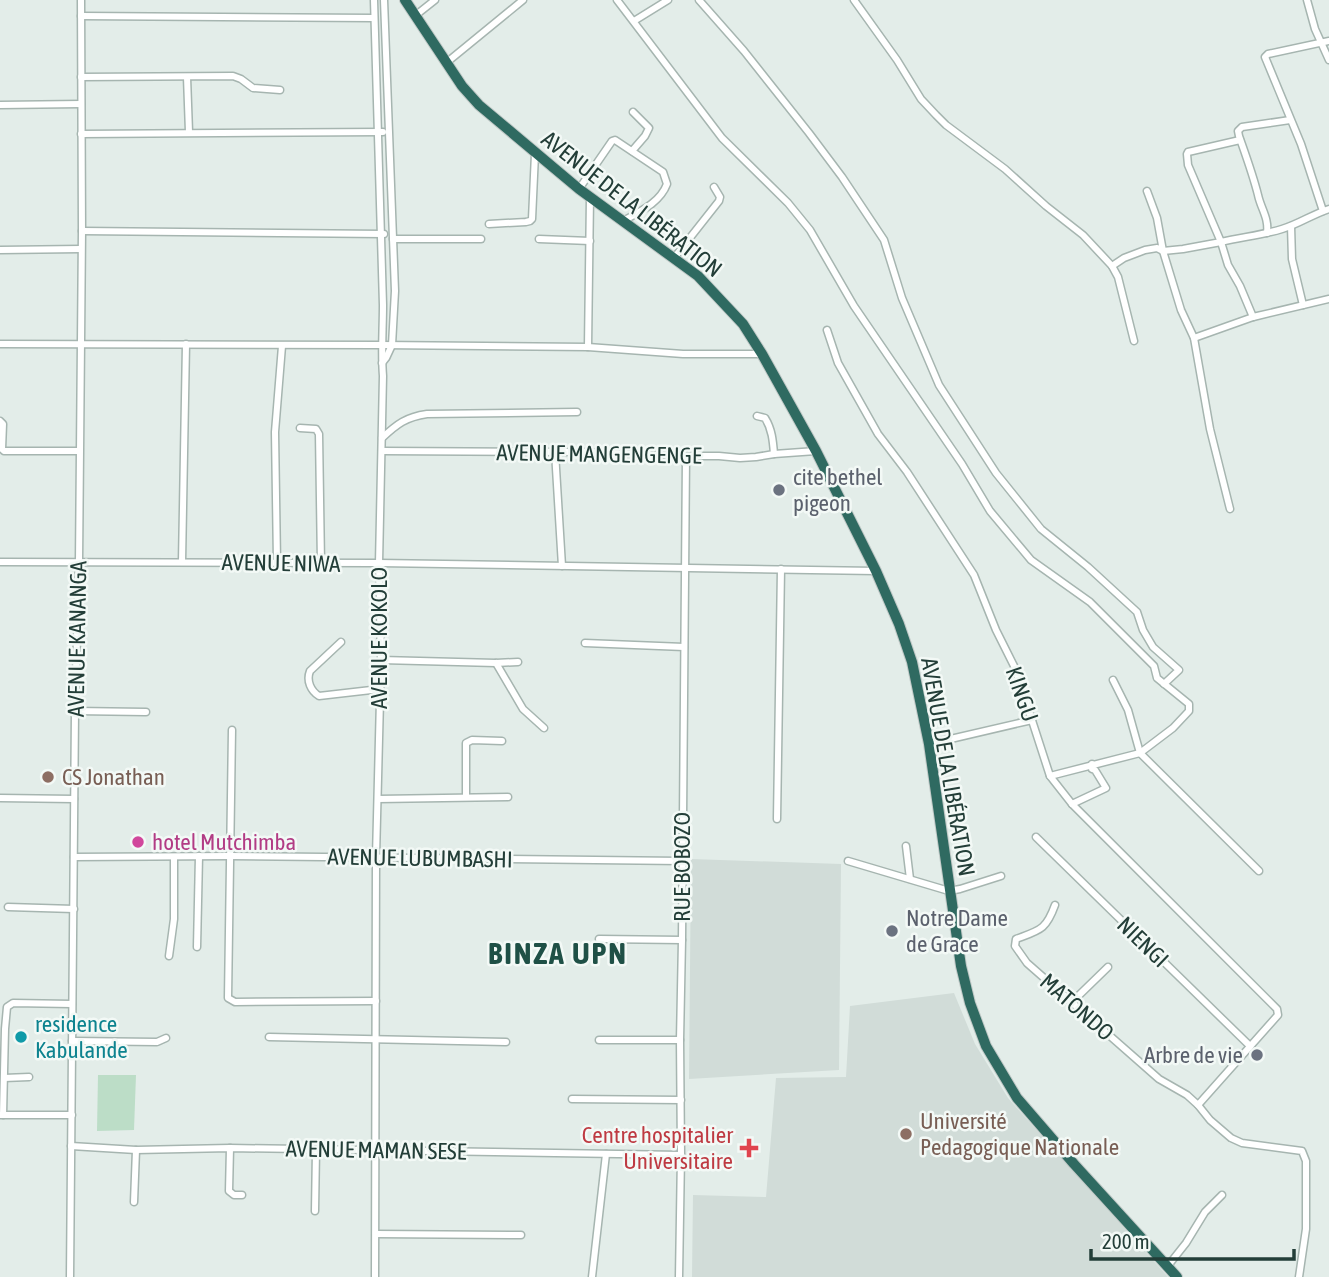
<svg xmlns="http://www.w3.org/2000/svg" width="1329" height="1277" font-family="'Asap Condensed',sans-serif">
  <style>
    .built { fill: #d1dcd8 }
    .green { fill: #bcddc7 }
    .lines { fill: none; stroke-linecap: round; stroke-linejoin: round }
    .minor-casing { stroke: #a6b5b0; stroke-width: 9 }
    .highway-casing { stroke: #c1c9c7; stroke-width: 12 }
    .minor { stroke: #fff; stroke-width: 6 }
    .highway { stroke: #2f6a61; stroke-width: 10 }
    .worship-dot { fill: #6b7280; stroke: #f3f9f6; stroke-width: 2.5 }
    .education-dot { fill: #8d6e63; stroke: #f3f9f6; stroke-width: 2.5 }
    .hotel-dot { fill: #d1479c; stroke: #f3f9f6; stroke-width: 2.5 }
    .culture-dot { fill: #0f9aa8; stroke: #f3f9f6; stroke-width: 2.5 }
    .health-dot { fill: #e0444e; stroke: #f3f9f6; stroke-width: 2.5 }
    .labels { text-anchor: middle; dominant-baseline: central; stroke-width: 5; stroke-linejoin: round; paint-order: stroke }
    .street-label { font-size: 23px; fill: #233e38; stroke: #f3f9f6 }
    .worship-label { font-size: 23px; fill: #5b616d; stroke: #f3f9f6; text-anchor: start }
    .education-label { font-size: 23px; fill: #785e54; stroke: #f3f9f6; text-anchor: start }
    .hotel-label { font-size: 23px; fill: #b23c85; stroke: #f3f9f6; text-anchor: start }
    .culture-label { font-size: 23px; fill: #0d838f; stroke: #f3f9f6; text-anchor: start }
    .health-label { font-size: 23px; fill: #be3a42; stroke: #f3f9f6; text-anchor: end }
    .district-label { font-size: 30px; font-weight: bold; letter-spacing: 2px; fill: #1f5046; stroke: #f3f9f6 }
  </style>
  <rect width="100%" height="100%" fill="#e3ede9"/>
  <!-- built -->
  <g class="built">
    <polygon points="691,859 841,864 839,1070 689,1079"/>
    <polygon points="954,993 975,1044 1008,1098 1168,1277 692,1277 693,1195 766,1197 776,1078 846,1077 850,1006"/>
  </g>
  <!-- green -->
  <polygon class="green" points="98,1075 136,1075 134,1130 97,1131"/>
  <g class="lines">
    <defs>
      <g id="minor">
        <path d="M374 0 383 305C383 329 381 352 383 376L379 563 381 660 376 857 375 1277"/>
        <polyline points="617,0 722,138 788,203 810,230 854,306 962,464 990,511 1031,560 1090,602 1154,666 1157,678 1189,704 1189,711 1173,728 1140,753 1050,776"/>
        <polyline points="699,0 744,51 809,133 842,177 884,240 902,298 939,385 996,473 1041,529 1088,567 1137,612 1143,630 1153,647 1179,670 1164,684"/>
        <polyline points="854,0 897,60 921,99 936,115 946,125 1005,169 1046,206 1083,235 1112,266 1118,277 1134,341"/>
        <polyline points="1307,0 1315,29 1329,60"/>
        <polyline points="416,15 435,0"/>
        <polyline points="81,16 374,18"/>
        <polyline points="634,21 668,0"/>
        <polyline points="446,63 523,0"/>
        <polyline points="81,77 233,76 241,79 253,88 280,90"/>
        <polyline points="187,77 189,132"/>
        <polyline points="0,105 81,104"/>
        <polyline points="81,134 383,132"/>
        <polyline points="632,151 645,136 649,128 633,112"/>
        <path d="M579 189 612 141 615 140 663 172 667 184C660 203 639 212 623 221"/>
        <polyline points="1147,191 1157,218 1163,251 1181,310 1194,338 1210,429 1230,509"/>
        <path d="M1329 209C1313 214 1299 224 1282 229 1263 235 1242 237 1221 242L1228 265 1240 286 1253 317 1329 299"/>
        <polyline points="1323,211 1301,144 1265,57 1268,54 1329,41"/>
        <polyline points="489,224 526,222 530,221 532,219 535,154"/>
        <polyline points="1291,226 1292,259 1303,305"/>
        <polyline points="82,231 384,234"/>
        <path d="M1267 233C1269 218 1261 209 1258 195 1253 175 1246 156 1239 136L1238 131 1242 127 1290 120"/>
        <polyline points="393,239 481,239"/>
        <polyline points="539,239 590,241"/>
        <polyline points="0,250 81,249"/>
        <polyline points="674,258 719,201 720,197 714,187"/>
        <polyline points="1112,266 1124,258 1145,250 1157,248 1163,251 1183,249 1221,242 1188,165 1187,154 1188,152 1240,140"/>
        <polyline points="827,330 838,363 878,434 907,472 974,575 996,630 1015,668 1050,776 1072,804 1277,1009 1278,1015 1198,1105"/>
        <polyline points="1194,338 1253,317"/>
        <polyline points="0,344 381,345 588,347 683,354 762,354"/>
        <polyline points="588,347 590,197"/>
        <polyline points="382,363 386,358 392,345 395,291 384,0"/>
        <path d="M757 416 765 418C772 429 773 441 774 454"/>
        <polyline points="0,421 3,424 2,449 4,451 79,451"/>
        <polyline points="300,428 316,429 319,434 321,564"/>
        <path d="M382 438C397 424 406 417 427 414L577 412"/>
        <polyline points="382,451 583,452 686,456 719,456 740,458 756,457 774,454 816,451"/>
        <polyline points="555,452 562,566"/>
        <polyline points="0,562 379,563 876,571"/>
        <polyline points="182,562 186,344"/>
        <polyline points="277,562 275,432 282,346"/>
        <path d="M341 642 310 671C306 681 311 691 319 696L380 689"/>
        <polyline points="585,643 684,647"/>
        <polyline points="381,660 496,663 518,662"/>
        <polyline points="496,663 523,709 544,728"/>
        <polyline points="1113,680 1128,710 1140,753 1259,871"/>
        <polyline points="75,711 146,712"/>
        <polyline points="232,730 228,998 235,1002 376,1001"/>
        <polyline points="929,744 1032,720"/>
        <polyline points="466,797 466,743 472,740 502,741"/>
        <polyline points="0,798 74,799"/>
        <polyline points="378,799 508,797"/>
        <polyline points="1072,804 1106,788 1095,770 1092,769 1092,764"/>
        <polyline points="777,819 781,569"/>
        <polyline points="1036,837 1250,1046"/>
        <polyline points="906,846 910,879"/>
        <polyline points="74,857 230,856 682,861"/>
        <polyline points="848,861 949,891 960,889 1001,876"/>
        <path d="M1055 905C1046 930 1040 930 1016 939L1015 946 1027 963 1159 1079 1187 1095 1198 1105 1210 1120 1231 1138 1242 1143 1302 1151 1306 1161V1229L1299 1277"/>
        <polyline points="8,907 74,909"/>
        <polyline points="599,939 682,940"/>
        <polyline points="197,947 199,856"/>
        <polyline points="169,956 174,919 174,857"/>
        <polyline points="1072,1002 1108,967"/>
        <polyline points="269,1037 506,1042"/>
        <polyline points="599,1040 680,1040"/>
        <polyline points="72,1041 157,1042 166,1038"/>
        <polyline points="4,1078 29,1077"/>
        <polyline points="572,1099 681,1100"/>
        <polyline points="0,1115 72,1115"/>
        <polyline points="3,1115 5,1029 7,1007 13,1003 72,1004"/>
        <polyline points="71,1146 136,1150 230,1148 681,1155"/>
        <polyline points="230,1148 229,1191 234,1195 242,1195"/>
        <polyline points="134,1202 136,1150"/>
        <polyline points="315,1211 316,1150"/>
        <polyline points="376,1234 521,1235"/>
        <polyline points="1167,1267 1186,1243 1205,1212 1222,1195"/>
        <polyline points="70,1277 75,711 79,562 82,231 81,0"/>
        <polyline points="592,1277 606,1154"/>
        <polyline points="679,1277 681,1155 680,1040 682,940 686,456"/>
      </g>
      <polyline id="highway" points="405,0 462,86 479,105 579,189 698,276 743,324 762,354 816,451 876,571 899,624 912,662 929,744 961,966 970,1003 986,1046 1017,1098 1074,1164 1177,1277"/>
    </defs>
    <!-- minor casing -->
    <use href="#minor" class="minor-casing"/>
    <!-- highway casing -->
    <use href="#highway" class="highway-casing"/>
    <!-- minor -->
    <use href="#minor" class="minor"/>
    <!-- highway -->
    <use href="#highway" class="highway"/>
  </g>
  <!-- markers -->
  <g class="worship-dot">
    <circle cx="779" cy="490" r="7"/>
    <circle cx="892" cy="931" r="7"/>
    <circle cx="1257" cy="1055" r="7"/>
  </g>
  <g class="education-dot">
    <circle cx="48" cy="777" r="7"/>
    <circle cx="906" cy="1134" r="7"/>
  </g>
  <circle class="hotel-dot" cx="138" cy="842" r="7"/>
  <circle class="culture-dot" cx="21" cy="1037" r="7"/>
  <path class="health-dot" d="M745.5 1137.5h7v7h7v7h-7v7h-7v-7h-7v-7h7z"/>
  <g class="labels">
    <!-- street labels -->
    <g class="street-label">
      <text transform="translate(632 204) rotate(38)">AVENUE DE LA LIBÉRATION</text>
      <text transform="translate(599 454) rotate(1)">AVENUE MANGENGENGE</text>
      <text transform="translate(281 563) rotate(1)">AVENUE NIWA</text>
      <text transform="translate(379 638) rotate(-90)">AVENUE KOKOLO</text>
      <text transform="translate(77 639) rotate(-89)">AVENUE KANANGA</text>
      <text transform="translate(1022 694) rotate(71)">KINGU</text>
      <text transform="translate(948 767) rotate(80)">AVENUE DE LA LIBÉRATION</text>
      <text transform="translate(420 858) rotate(1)">AVENUE LUBUMBASHI</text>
      <text transform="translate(682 867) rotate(-90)">RUE BOBOZO</text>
      <text transform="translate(1143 942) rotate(44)">NIENGI</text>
      <text transform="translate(1077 1007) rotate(41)">MATONDO</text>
      <text transform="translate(376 1150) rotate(1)">AVENUE MAMAN SESE</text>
    </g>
    <!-- worship labels -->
    <g class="worship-label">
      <text x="793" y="477">cite bethel<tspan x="793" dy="26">pigeon</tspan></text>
      <text x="906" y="918">Notre Dame<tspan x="906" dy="26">de Grace</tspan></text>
      <text x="1243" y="1055" text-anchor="end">Arbre de vie</text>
    </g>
    <!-- education labels -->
    <g class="education-label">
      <text x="62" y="777">CS Jonathan</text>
      <text x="920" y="1121">Université<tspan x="920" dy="26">Pedagogique Nationale</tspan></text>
    </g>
    <!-- hotel labels -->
    <g class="hotel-label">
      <text x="152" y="842">hotel Mutchimba</text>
    </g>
    <!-- culture labels -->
    <g class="culture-label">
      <text x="35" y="1024">residence<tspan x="35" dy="26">Kabulande</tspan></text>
    </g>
    <!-- health labels -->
    <g class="health-label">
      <text x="733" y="1135">Centre hospitalier<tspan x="733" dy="26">Universitaire</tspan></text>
    </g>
    <!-- district labels -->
    <g class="district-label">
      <text x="558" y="953">BINZA UPN</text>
    </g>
  </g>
  <!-- scale -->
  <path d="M1091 1249v10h203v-10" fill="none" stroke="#233e38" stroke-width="3.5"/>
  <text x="1102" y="1249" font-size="21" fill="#233e38" stroke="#f3f9f6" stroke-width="5" paint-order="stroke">200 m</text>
</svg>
